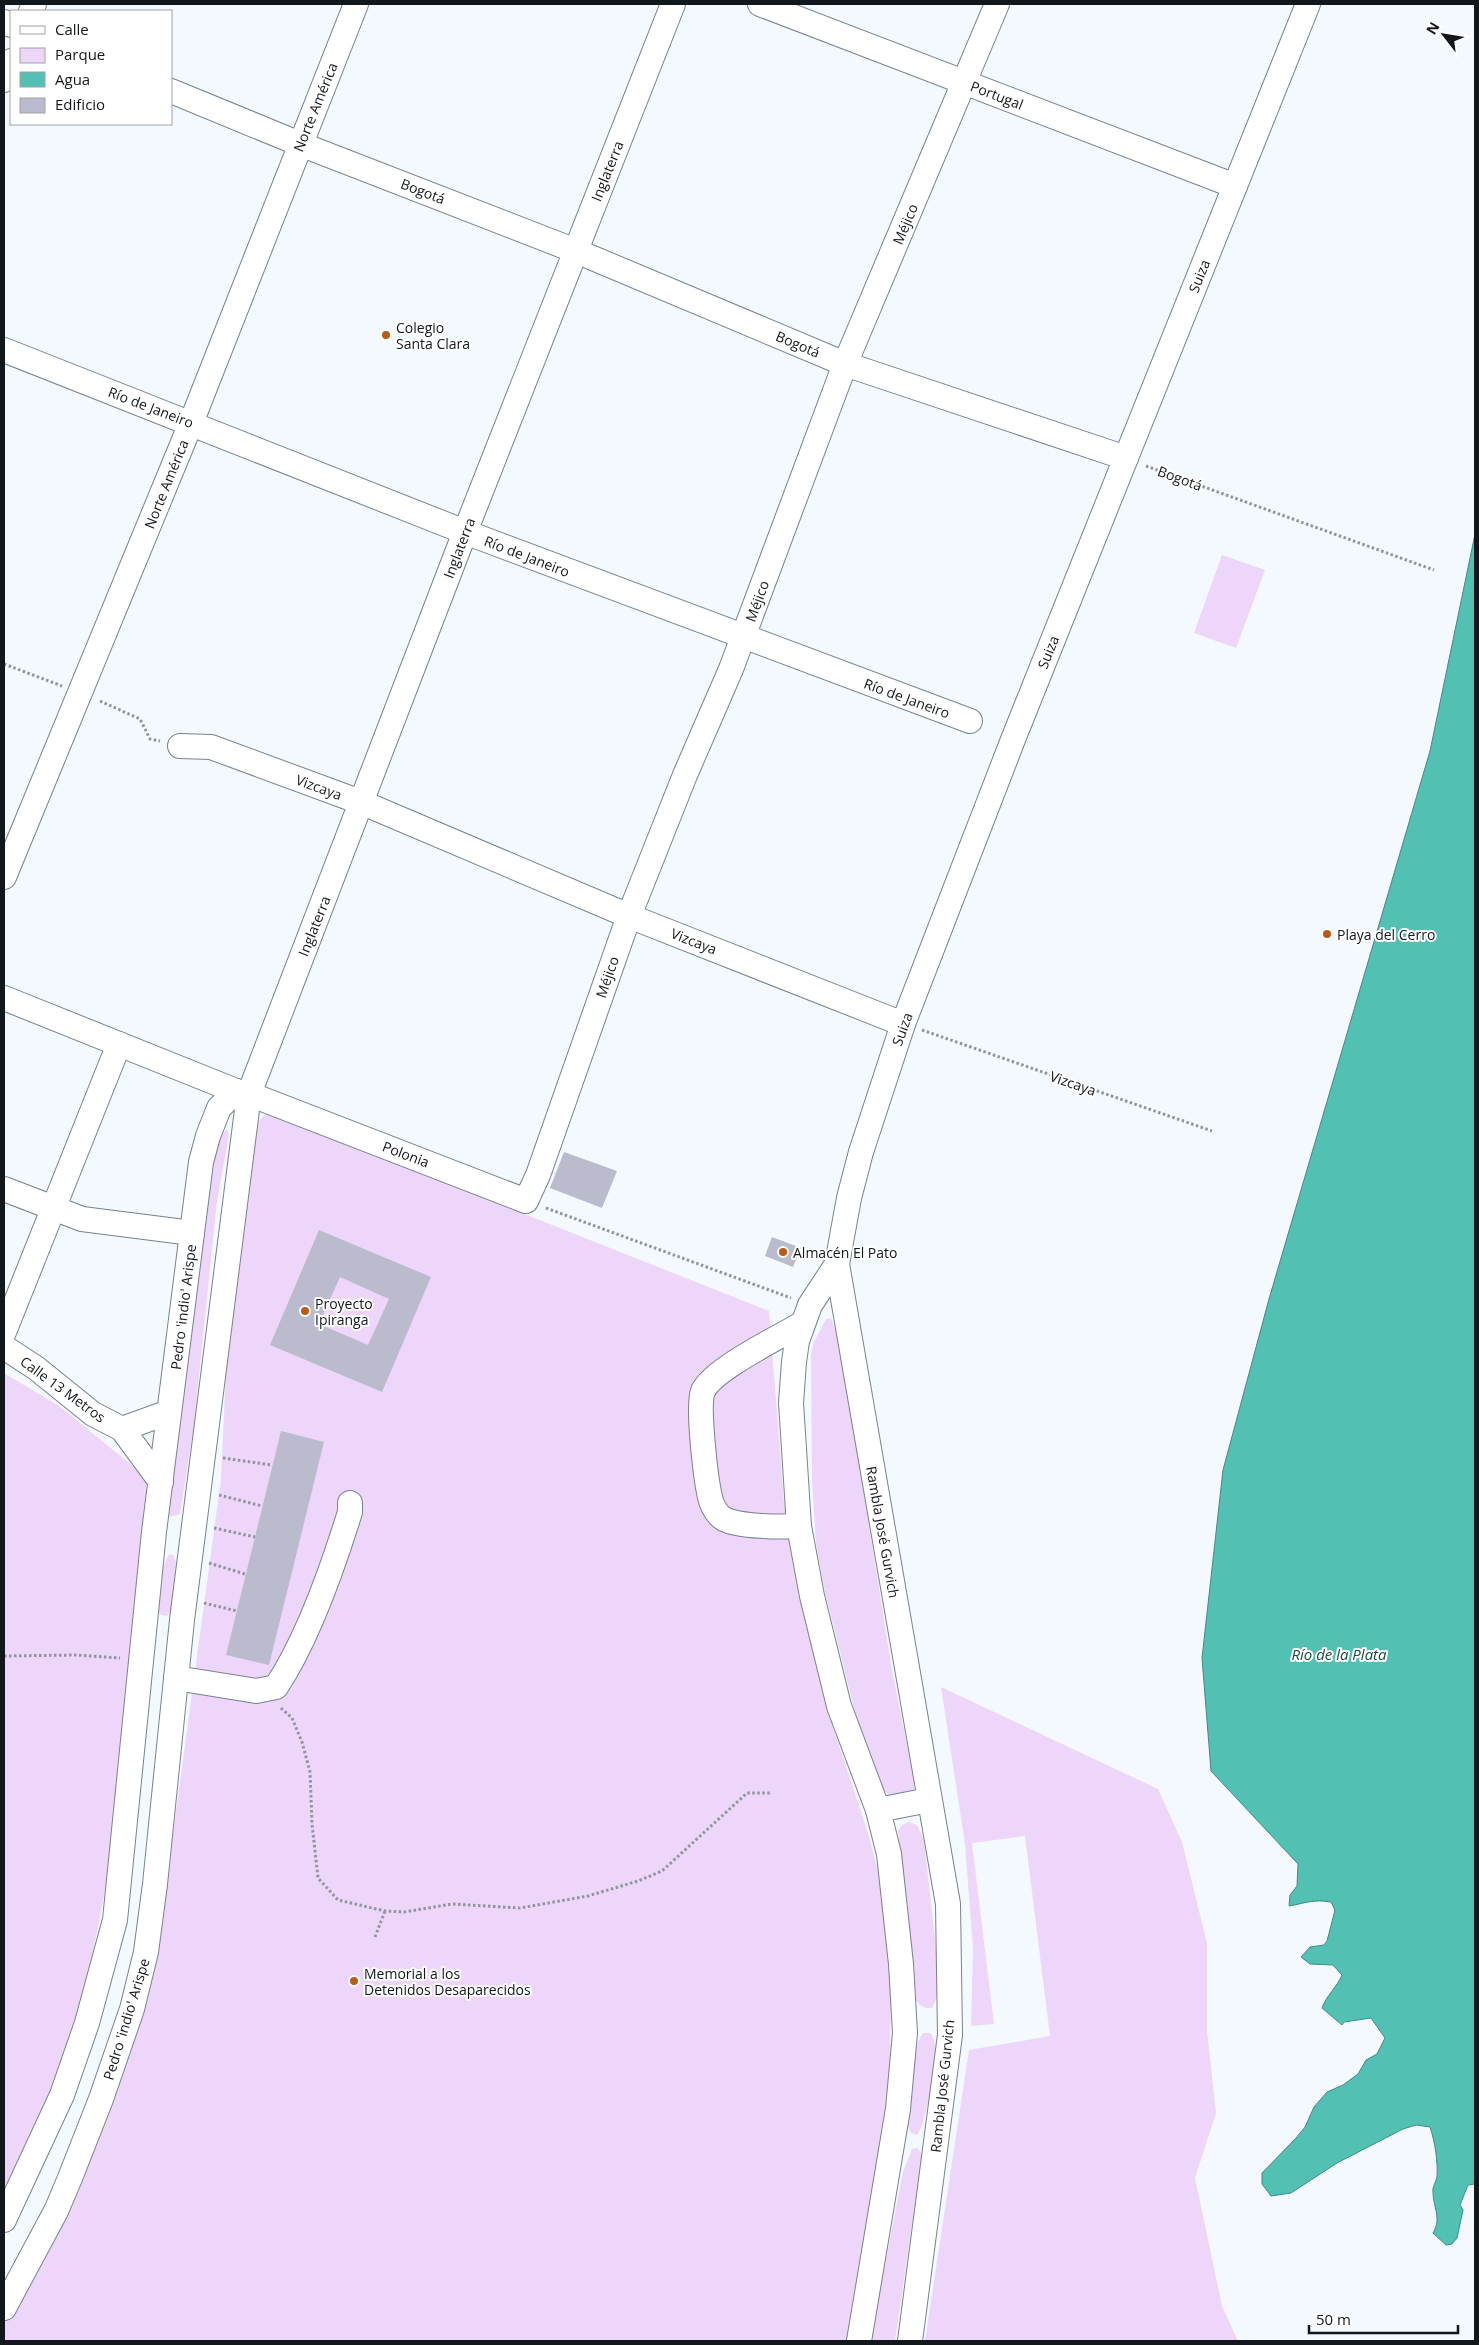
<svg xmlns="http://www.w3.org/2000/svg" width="1479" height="2345" font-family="'Open Sans',sans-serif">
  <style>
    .green { fill: #edd6fa }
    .water { fill: #52c0b2; stroke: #3f8d85 }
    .building { fill: #babbcd; fill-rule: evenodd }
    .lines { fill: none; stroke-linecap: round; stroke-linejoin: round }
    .minor-casing { stroke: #76828f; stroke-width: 26 }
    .path { stroke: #8f959b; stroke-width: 3; stroke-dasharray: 2.5 2.5; stroke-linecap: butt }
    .minor { stroke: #fff; stroke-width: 24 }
    .poi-dot { fill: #ba5b14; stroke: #fff; stroke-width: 2 }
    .labels { text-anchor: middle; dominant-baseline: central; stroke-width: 4; stroke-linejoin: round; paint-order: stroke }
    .street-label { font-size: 14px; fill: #12171c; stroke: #fff }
    .poi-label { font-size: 14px; fill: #12171c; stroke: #fff; text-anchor: start }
    .water-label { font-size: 15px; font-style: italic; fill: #1a4a44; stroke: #fff }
  </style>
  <rect width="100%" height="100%" fill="#f3f9ff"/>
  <!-- green -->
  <g class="green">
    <polygon points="1222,555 1265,570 1236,648 1194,633"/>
    <polygon points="267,1112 769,1311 784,1502 793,1556 826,1706 868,1833 883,1890 891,1981 890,2061 885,2122 848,2341 4,2341 4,2318 12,2303 164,1900 221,1479 226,1371 254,1136 259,1121"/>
    <polygon points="227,1129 229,1135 217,1201 194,1424 180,1514 170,1517 168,1514 206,1188 218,1140"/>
    <polygon points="831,1318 840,1342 892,1670 914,1780 914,1791 898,1799 889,1796 879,1784 866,1757 824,1588 816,1543 812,1481 811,1356 813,1344 826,1319"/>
    <path d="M4 1373 59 1406 156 1485C146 1569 136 1653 126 1737 115 1829 104 1920 78 2009 59 2074 32 2136 4 2199Z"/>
    <polygon points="169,1554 173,1555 176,1562 172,1609 167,1616 161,1615 156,1610 163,1567"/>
    <polygon points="941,1687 1158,1789 1182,1842 1207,1943 1207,2031 1216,2113 1195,2178 1222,2306 1238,2341 925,2341 969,2050 1050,2036 1025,1836 972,1843 994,2024 971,2026 973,1949 965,1844"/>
    <path d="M909 1822 917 1825 924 1840 939 1975 938 1995 932 2008C922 2009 918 2004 913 1995L902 1863 898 1831 902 1825Z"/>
    <path d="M923 2033H930C932 2035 933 2037 934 2040 939 2053 926 2125 917 2135L911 2133 908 2126C910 2101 909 2052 923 2033Z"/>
    <polygon points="917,2148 921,2152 922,2156 895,2341 870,2341 903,2172 912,2149"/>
  </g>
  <!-- water -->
  <path class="water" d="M1475 534V2184L1468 2185 1460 2205 1463 2210 1457 2238 1452 2244 1446 2245 1433 2233C1442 2219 1433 2207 1433 2192 1432 2187 1436 2182 1437 2177 1438 2161 1435 2142 1430 2127L1416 2125 1403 2129 1337 2163 1291 2193 1271 2196 1262 2184V2173L1296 2138 1305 2127 1314 2107 1327 2092 1343 2085 1358 2074 1366 2060 1377 2054 1385 2038 1371 2018 1344 2022 1342 2025 1322 2008C1326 1996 1337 1987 1342 1975L1333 1965 1310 1964 1301 1957 1310 1947 1324 1945 1327 1941 1335 1910 1331 1902C1313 1899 1306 1903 1289 1906L1290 1895 1297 1886 1298 1864 1211 1771 1202 1658 1223 1470 1269 1299 1430 751Z"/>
  <!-- building -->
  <g class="building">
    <polygon points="564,1152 617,1171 602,1208 550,1188"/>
    <path d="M319 1230 431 1277 382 1392 270 1345ZM340 1277 389 1299 368 1345 319 1324Z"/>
    <polygon points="772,1237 801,1248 793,1267 765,1256"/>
    <polygon points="281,1431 324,1442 269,1665 226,1655"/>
  </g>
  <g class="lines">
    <defs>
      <g id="minor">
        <polyline points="760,4 1235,186"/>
        <polyline points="31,11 34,4"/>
        <polyline points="4,22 11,25"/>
        <polyline points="4,80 11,61"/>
        <polyline points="171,91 300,144 576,251 845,364 1126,458"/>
        <polyline points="4,350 465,532 970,721"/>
        <polyline points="180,746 211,747 363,803 629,916 903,1024"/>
        <polyline points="4,877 191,423 356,4"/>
        <polyline points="4,998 236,1091 249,1094 526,1201 538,1175 629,916 685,775 731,669 845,364 997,4"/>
        <polyline points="4,1189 82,1219 192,1233"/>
        <polyline points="837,1264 948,1904 950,2035 910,2341"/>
        <polyline points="4,1332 119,1044"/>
        <polyline points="4,1347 36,1368 93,1414 122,1429"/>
        <polyline points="161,1482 122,1429 169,1412"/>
        <path d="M799 1526C781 1527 740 1527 724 1519 718 1516 713 1507 711 1501 706 1483 697 1406 703 1391 713 1369 780 1337 803 1323"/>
        <path d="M176 1678 256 1691 276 1687C308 1639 333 1567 350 1512V1503"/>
        <polyline points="878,1810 929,1800"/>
        <polyline points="4,2220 62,2095 87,2023 115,1920 154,1532 201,1162 208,1136 219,1108 236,1091"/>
        <polyline points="4,2308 56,2211 70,2178 101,2099 132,2009 146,1952 155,1884 182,1620 249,1094 465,532 673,4"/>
        <polyline points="859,2341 898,2109 905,2033 901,1964 889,1854 878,1810 839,1706 812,1596 799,1526 791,1403 794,1362 797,1341 810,1305 837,1264 849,1198 861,1152 903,1024 1014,737 1308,4"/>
      </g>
    </defs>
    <!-- minor casing -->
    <use href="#minor" class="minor-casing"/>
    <!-- path -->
    <g class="path">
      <polyline points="1146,466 1434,570"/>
      <polyline points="4,664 62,686"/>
      <polyline points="100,701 140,719 150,739 160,741"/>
      <polyline points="922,1030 1212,1131"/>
      <polyline points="546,1208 791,1298"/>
      <polyline points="223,1458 272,1465"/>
      <polyline points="219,1495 262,1506"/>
      <polyline points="214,1528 255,1537"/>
      <polyline points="209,1563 245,1574"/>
      <polyline points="204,1603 237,1611"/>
      <polyline points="4,1656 76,1655 120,1658"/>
      <polyline points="281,1708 292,1718 302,1742 310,1772 312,1824 318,1878 338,1900 385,1911 404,1912 452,1904 520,1908 588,1896 638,1881 662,1871 747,1793 770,1793"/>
      <polyline points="375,1937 385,1911"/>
    </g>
    <!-- minor -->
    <use href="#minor" class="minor"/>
  </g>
  <!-- markers -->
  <g class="poi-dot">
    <circle cx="386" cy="335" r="5"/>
    <circle cx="1327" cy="934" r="5"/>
    <circle cx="783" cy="1252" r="5"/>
    <circle cx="305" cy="1311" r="5"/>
    <circle cx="354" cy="1981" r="5"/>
  </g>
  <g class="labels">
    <!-- street labels -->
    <g class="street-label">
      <text transform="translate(997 95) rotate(21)">Portugal</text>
      <text transform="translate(315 107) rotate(-68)">Norte América</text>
      <text transform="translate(607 171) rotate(-68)">Inglaterra</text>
      <text transform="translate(423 191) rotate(21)">Bogotá</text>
      <text transform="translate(905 224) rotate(-67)">Méjico</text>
      <text transform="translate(1199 276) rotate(-68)">Suiza</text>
      <text transform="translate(798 344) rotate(23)">Bogotá</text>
      <text transform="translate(151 407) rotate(21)">Río de Janeiro</text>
      <text transform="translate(1180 478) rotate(20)">Bogotá</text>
      <text transform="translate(166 484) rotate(-68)">Norte América</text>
      <text transform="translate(459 548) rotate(-69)">Inglaterra</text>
      <text transform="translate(527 556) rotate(21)">Río de Janeiro</text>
      <text transform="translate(757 601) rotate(-70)">Méjico</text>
      <text transform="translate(1048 652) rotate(-68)">Suiza</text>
      <text transform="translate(907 698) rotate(20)">Río de Janeiro</text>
      <text transform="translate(319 787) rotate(20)">Vizcaya</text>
      <text transform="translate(314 926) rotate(-68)">Inglaterra</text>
      <text transform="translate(694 941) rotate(21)">Vizcaya</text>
      <text transform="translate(607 977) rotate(-71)">Méjico</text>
      <text transform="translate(902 1029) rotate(-70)">Suiza</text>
      <text transform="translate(1073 1083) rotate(19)">Vizcaya</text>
      <text transform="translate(406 1154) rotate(21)">Polonia</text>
      <text transform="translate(183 1307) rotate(-83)">Pedro 'indio' Arispe</text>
      <text transform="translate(63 1389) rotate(36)">Calle 13 Metros</text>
      <text transform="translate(883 1532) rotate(80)">Rambla José Gurvich</text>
      <text transform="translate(126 2019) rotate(-73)">Pedro 'indio' Arispe</text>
      <text transform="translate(942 2086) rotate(-84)">Rambla José Gurvich</text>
    </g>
    <!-- poi labels -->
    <g class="poi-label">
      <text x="396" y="327">Colegio<tspan x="396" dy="16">Santa Clara</tspan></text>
      <text x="1337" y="934">Playa del Cerro</text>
      <text x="793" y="1252">Almacén El Pato</text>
      <text x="315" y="1303">Proyecto<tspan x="315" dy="16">Ipiranga</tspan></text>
      <text x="364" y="1973">Memorial a los<tspan x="364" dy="16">Detenidos Desaparecidos</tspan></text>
    </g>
    <!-- water labels -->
    <g class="water-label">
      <text x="1339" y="1654">Río de la Plata</text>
    </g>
  </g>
  <!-- border -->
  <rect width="1479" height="2345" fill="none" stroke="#12171c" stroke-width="10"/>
  <!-- legend -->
  <rect x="10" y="10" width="162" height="115" fill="#ffffff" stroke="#a0a2a4"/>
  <rect x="20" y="26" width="25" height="8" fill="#ffffff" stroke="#a0a2a4"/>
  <text x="55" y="35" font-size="15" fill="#12171c">Calle</text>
  <rect x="20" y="48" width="25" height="15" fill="#edd6fa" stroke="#a0a2a4"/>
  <text x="55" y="60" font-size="15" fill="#12171c">Parque</text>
  <rect x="20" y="72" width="25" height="15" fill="#52c0b2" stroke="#a0a2a4"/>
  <text x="55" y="85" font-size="15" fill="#12171c">Agua</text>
  <rect x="20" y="98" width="25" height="15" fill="#babbcd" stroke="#a0a2a4"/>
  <text x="55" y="110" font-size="15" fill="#12171c">Edificio</text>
  <!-- north arrow -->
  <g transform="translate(1444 35) rotate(301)" stroke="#ffffff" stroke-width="4" paint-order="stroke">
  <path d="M0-4L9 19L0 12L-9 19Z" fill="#12171c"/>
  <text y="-8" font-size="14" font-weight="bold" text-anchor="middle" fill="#12171c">N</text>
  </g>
  <!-- scale -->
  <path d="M1309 2325v8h149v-8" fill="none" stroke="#12171c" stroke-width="2.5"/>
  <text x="1316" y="2325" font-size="15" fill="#12171c" stroke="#ffffff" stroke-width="4" paint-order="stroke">50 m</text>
</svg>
